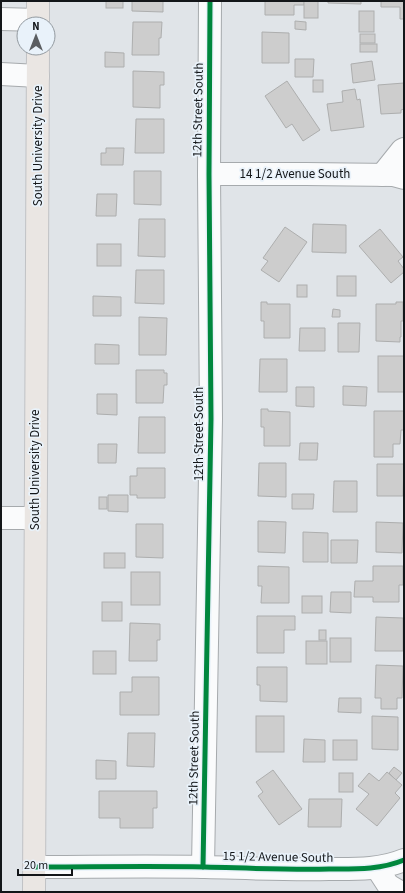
<svg xmlns="http://www.w3.org/2000/svg" width="405" height="893" font-family="'Source Sans 3',sans-serif">
  <style>
    .building { fill: #cdcdcd; stroke: #adaeae }
    .lines { fill: none; stroke-linecap: round; stroke-linejoin: round }
    .minor-casing { stroke: #a6aaad; stroke-width: 24 }
    .major-casing { stroke: #c0c2c5; stroke-width: 24 }
    .minor { stroke: #fafbfc; stroke-width: 22 }
    .major { stroke: #eae6e3; stroke-width: 22 }
    .cycleway-casing { stroke: #e9f2fa; stroke-width: 8 }
    .cycleway { stroke: #00873e; stroke-width: 5 }
    .labels { text-anchor: middle; dominant-baseline: central; stroke-width: 3.5; stroke-linejoin: round; paint-order: stroke }
    .street-label { font-size: 13px; fill: #131619; stroke: #e9f2fa }
  </style>
  <rect width="100%" height="100%" fill="#e0e4e8"/>
  <!-- building -->
  <g class="building">
    <rect x="106" y="1" width="17" height="7"/>
    <polygon points="132,1 163,1 163,12 132,11"/>
    <polygon points="265,1 304,1 304,5 294,5 294,15 265,15"/>
    <rect x="304" y="1" width="14" height="17"/>
    <polygon points="328,1 361,1 361,4 328,3"/>
    <polygon points="381,1 404,1 404,19 400,19 400,7 381,7"/>
    <rect x="359" y="11" width="15" height="21"/>
    <polygon points="295,21 306,22 306,30 295,29"/>
    <polygon points="133,22 162,22 161,38 159,38 159,55 132,55"/>
    <polygon points="262,32 289,33 289,63 262,63"/>
    <rect x="360" y="34" width="15" height="9"/>
    <rect x="360" y="44" width="17" height="8"/>
    <polygon points="105,52 124,53 124,67 105,67"/>
    <polygon points="295,59 314,59 313,77 295,77"/>
    <polygon points="372,61 375,80 353,83 351,64"/>
    <polygon points="133,71 164,72 164,85 160,85 160,108 133,107"/>
    <rect x="313" y="80" width="10" height="12"/>
    <polygon points="287,81 320,130 303,141 292,124 286,128 265,96"/>
    <polygon points="404,83 404,109 401,110 401,113 381,114 378,85"/>
    <polygon points="355,89 357,100 360,99 364,127 331,131 327,104 343,102 342,91"/>
    <polygon points="136,119 164,119 164,153 135,153"/>
    <polygon points="106,148 124,148 123,165 101,165 101,153 106,153"/>
    <polygon points="134,171 161,171 161,205 134,204"/>
    <polygon points="97,194 117,194 116,216 96,216"/>
    <polygon points="139,219 165,219 165,257 138,256"/>
    <polygon points="313,224 346,225 346,253 312,252"/>
    <polygon points="285,227 307,242 279,282 261,270 268,261 263,258"/>
    <polygon points="380,229 403,257 398,261 404,269 404,272 391,283 359,246"/>
    <rect x="97" y="244" width="24" height="22"/>
    <polygon points="136,270 164,270 164,304 135,303"/>
    <rect x="337" y="276" width="19" height="20"/>
    <rect x="297" y="285" width="10" height="12"/>
    <polygon points="93,296 121,297 121,316 93,316"/>
    <polygon points="261,302 267,302 267,304 290,304 290,338 264,338 264,321 261,321"/>
    <polygon points="396,302 403,302 403,321 401,321 401,337 400,337 400,342 376,341 376,304 396,304"/>
    <polygon points="333,309 340,310 340,317 332,317"/>
    <polygon points="139,317 167,318 166,355 139,355"/>
    <polygon points="338,323 360,323 359,352 338,352"/>
    <polygon points="300,328 325,328 325,351 299,351"/>
    <polygon points="95,344 119,345 119,364 95,364"/>
    <rect x="378" y="356" width="26" height="36"/>
    <polygon points="260,359 287,359 287,392 259,392"/>
    <polygon points="136,370 164,370 164,373 167,373 167,385 164,385 163,403 136,403"/>
    <polygon points="343,386 367,387 366,406 343,405"/>
    <polygon points="296,387 314,387 314,407 296,406"/>
    <polygon points="97,394 117,394 117,415 97,414"/>
    <polygon points="261,409 268,409 268,411 290,412 290,446 264,446 264,427 261,427"/>
    <polygon points="374,411 404,411 404,430 401,430 400,444 393,444 393,457 374,457"/>
    <polygon points="139,417 165,417 165,453 138,453"/>
    <polygon points="300,443 318,443 317,460 299,460"/>
    <polygon points="98,444 117,444 116,463 98,463"/>
    <polygon points="259,463 286,463 286,497 258,496"/>
    <polygon points="377,464 404,464 403,496 377,496"/>
    <polygon points="137,468 165,468 165,498 137,498 137,495 130,495 130,476 137,476"/>
    <polygon points="334,481 357,481 357,512 333,512"/>
    <polygon points="292,494 314,494 313,509 292,509"/>
    <polygon points="108,495 128,495 128,512 108,511"/>
    <rect x="99" y="497" width="8" height="12"/>
    <polygon points="258,521 286,522 285,553 258,552"/>
    <polygon points="376,522 403,523 402,553 376,552"/>
    <polygon points="136,524 163,524 163,558 136,557"/>
    <polygon points="303,532 328,533 328,562 303,562"/>
    <polygon points="331,540 358,540 357,563 331,563"/>
    <rect x="104" y="553" width="21" height="15"/>
    <polygon points="258,566 289,567 289,603 261,603 262,586 258,586"/>
    <polygon points="373,566 403,566 403,585 399,585 399,602 373,602 373,597 354,597 355,581 373,581"/>
    <rect x="131" y="572" width="29" height="33"/>
    <polygon points="331,592 351,592 351,613 330,612"/>
    <rect x="302" y="596" width="20" height="17"/>
    <rect x="102" y="602" width="20" height="19"/>
    <polygon points="257,616 295,616 295,630 284,630 284,653 257,653"/>
    <polygon points="376,617 403,618 403,651 375,651"/>
    <polygon points="130,623 160,624 160,640 157,640 157,661 129,661"/>
    <rect x="319" y="630" width="7" height="10"/>
    <rect x="330" y="638" width="21" height="24"/>
    <rect x="306" y="641" width="21" height="23"/>
    <rect x="93" y="651" width="23" height="23"/>
    <polygon points="376,665 403,666 402,698 397,698 397,709 381,709 381,698 375,698"/>
    <polygon points="257,667 287,667 287,702 260,701 260,685 257,685"/>
    <polygon points="132,677 159,677 159,715 120,715 120,692 132,692"/>
    <polygon points="339,698 361,698 361,713 338,712"/>
    <rect x="256" y="716" width="28" height="36"/>
    <polygon points="372,716 398,717 398,750 372,749"/>
    <polygon points="128,733 155,733 154,767 127,766"/>
    <polygon points="304,739 325,740 325,762 303,762"/>
    <rect x="333" y="740" width="24" height="20"/>
    <polygon points="96,760 116,761 116,779 96,779"/>
    <polygon points="394,767 402,773 396,780 389,773"/>
    <polygon points="273,770 302,809 279,825 258,796 263,792 256,782"/>
    <polygon points="387,772 402,785 395,793 400,798 377,826 356,809 369,794 358,786 369,773 379,781"/>
    <rect x="339" y="773" width="14" height="19"/>
    <polygon points="99,791 157,791 157,808 153,808 153,828 120,828 120,818 99,818"/>
    <polygon points="309,799 342,799 341,827 308,827"/>
  </g>
  <g class="lines">
    <defs>
      <g id="minor">
        <polyline points="1,19 38,20"/>
        <polyline points="1,74 38,76"/>
        <polyline points="209,174 306,174 393,175 404,178"/>
        <polyline points="382,175 402,150 404,149"/>
        <polyline points="1,518 35,518"/>
        <path d="M35 867C91 867 148 866 205 867 246 868 288 870 329 869 355 869 380 870 404 860"/>
        <polyline points="203,867 211,419 209,174 210,1"/>
        <polyline points="377,868 388,885 400,892"/>
      </g>
      <g id="major">
        <polyline points="38,24 38,1"/>
        <polyline points="34,892 38,48"/>
      </g>
    </defs>
    <!-- minor casing -->
    <use href="#minor" class="minor-casing"/>
    <!-- major casing -->
    <use href="#major" class="major-casing"/>
    <!-- minor -->
    <use href="#minor" class="minor"/>
    <!-- major -->
    <use href="#major" class="major"/>
    <defs>
      <g id="cycleway">
        <path d="M35 867C91 867 148 866 205 867 246 868 288 870 329 869 355 869 380 870 404 860"/>
        <polyline points="203,867 211,419 209,174 210,1"/>
      </g>
    </defs>
    <!-- cycleway casing -->
    <use href="#cycleway" class="cycleway-casing"/>
    <!-- cycleway -->
    <use href="#cycleway" class="cycleway"/>
  </g>
  <g class="labels">
    <!-- street labels -->
    <g class="street-label">
      <text transform="translate(198 110) rotate(-89)">12th Street South</text>
      <text transform="translate(38 146) rotate(-90)">South University Drive</text>
      <text x="295" y="174">14 1/2 Avenue South</text>
      <text transform="translate(199 434) rotate(-90)">12th Street South</text>
      <text transform="translate(35 470) rotate(-90)">South University Drive</text>
      <text transform="translate(194 758) rotate(-89)">12th Street South</text>
      <text transform="translate(278 857) rotate(1)">15 1/2 Avenue South</text>
    </g>
  </g>
  <!-- border -->
  <rect width="405" height="893" fill="none" stroke="#131619" stroke-width="4"/>
  <!-- north arrow -->
  <g transform="translate(36 36)"><circle r="19" fill="#e9f2fa" stroke="#939aa0"/>
  <path d="M0-3L7 15L0 10L-7 15Z" fill="#5b5e61"/>
  <text y="-6" font-size="11" font-weight="bold" text-anchor="middle" fill="#131619">N</text>
  </g>
  <!-- scale -->
  <path d="M18 869v6h54v-6" fill="none" stroke="#131619" stroke-width="2"/>
  <text x="24" y="869" font-size="12" fill="#131619" stroke="#e9f2fa" stroke-width="3" paint-order="stroke">20 m</text>
</svg>
